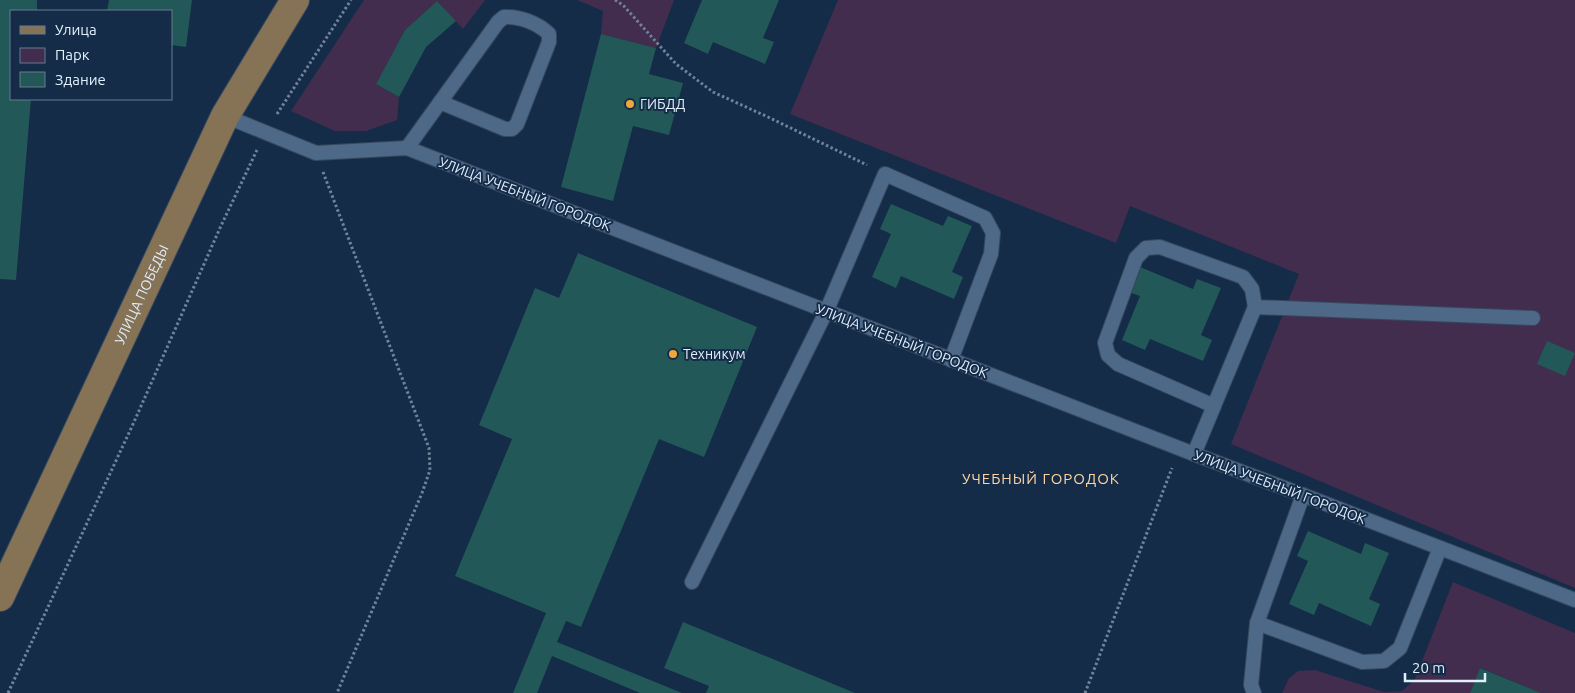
<svg xmlns="http://www.w3.org/2000/svg" width="1575" height="693" font-family="Ubuntu,sans-serif">
  <style>
    .green { fill: #422d4e }
    .building { fill: #225857 }
    .lines { fill: none; stroke-linecap: round; stroke-linejoin: round }
    .lane-casing { stroke: #36485f; stroke-width: 16 }
    .primary-casing { stroke: #36485f; stroke-width: 30 }
    .path { stroke: #708399; stroke-width: 3; stroke-dasharray: 2.5 2.5; stroke-linecap: butt }
    .lane { stroke: #4e6888; stroke-width: 14 }
    .primary { stroke: #867356; stroke-width: 28 }
    .poi-dot { fill: #efa73d; stroke: #142c48; stroke-width: 2 }
    .labels { text-anchor: middle; dominant-baseline: central; stroke-width: 4; stroke-linejoin: round; paint-order: stroke }
    .poi-label { font-size: 14px; fill: #e1eefc; stroke: #142c48; text-anchor: start }
    .street-label { font-size: 14px; fill: #e1eefc; stroke: #142c48 }
    .neighbourhood-label { font-size: 15px; letter-spacing: 1px; fill: #fed5a2; stroke: #142c48 }
  </style>
  <rect width="100%" height="100%" fill="#142c48"/>
  <!-- green -->
  <g class="green">
    <polygon points="364,0 485,0 463,29 437,1 405,30 376,84 399,97 397,120 366,131 335,131 291,111"/>
    <polygon points="577,0 674,0 656,48 601,34 603,11"/>
    <polygon points="838,0 1575,0 1575,588 1231,444 1299,274 1130,206 1116,243 790,114"/>
    <polygon points="1453,582 1575,633 1575,693 1541,693 1481,668 1470,693 1282,693 1289,678 1298,671 1315,670 1384,692 1402,691 1415,679"/>
  </g>
  <!-- building -->
  <g class="building">
    <polygon points="0,0 37,0 37,11 11,11 11,99 31,99 16,280 0,279"/>
    <polygon points="109,0 192,0 186,47 171,45 171,11 107,11"/>
    <polygon points="702,0 779,0 763,38 774,42 765,64 713,42 708,54 684,43"/>
    <polygon points="437,1 456,21 426,47 399,97 376,84 405,30"/>
    <polygon points="601,34 656,48 649,74 683,83 669,135 633,126 613,201 561,187"/>
    <polygon points="891,204 943,226 948,216 972,226 952,272 963,277 954,299 901,276 896,288 872,277 891,234 880,229"/>
    <polygon points="578,253 757,327 704,457 659,439 581,627 566,621 557,642 682,693 640,693 552,656 537,693 513,693 546,613 455,576 512,439 479,425 535,288 559,298"/>
    <polygon points="1140,267 1193,289 1197,279 1221,288 1201,335 1212,340 1203,361 1150,339 1145,350 1122,340 1140,296 1129,292"/>
    <polygon points="1547,341 1575,353 1565,376 1537,364"/>
    <polygon points="1308,531 1361,554 1365,543 1389,553 1369,599 1380,604 1371,626 1319,603 1314,615 1289,604 1308,561 1297,556"/>
    <polygon points="683,622 855,693 706,693 709,686 664,668"/>
    <polygon points="1480,668 1541,693 1470,693"/>
  </g>
  <g class="lines">
    <defs>
      <g id="lane">
        <polyline points="225,116 316,153 407,148 1194,454 1303,495 1575,600"/>
        <path d="M407 148 498 22 504 17C519 16 538 23 549 34V42L517 124 512 129H505L440 102"/>
        <polyline points="1214,406 1118,364 1108,355 1105,343 1136,258 1146,248 1160,247 1243,277 1252,289 1255,307 1533,318"/>
        <polyline points="1194,454 1255,307"/>
        <polyline points="692,582 826,312 885,174 985,218 993,233 991,254 951,360"/>
        <polyline points="1257,623 1362,662 1384,661 1400,648 1440,548"/>
        <polyline points="1254,693 1251,685 1257,623 1303,495"/>
      </g>
      <g id="primary">
        <path id="s1" d="M0 597 225 116 295 0"/>
      </g>
    </defs>
    <!-- lane casing -->
    <use href="#lane" class="lane-casing"/>
    <!-- primary casing -->
    <use href="#primary" class="primary-casing"/>
    <!-- path -->
    <g class="path">
      <polyline points="615,0 623,5 676,64 713,92 768,117 867,165"/>
      <polyline points="277,114 351,0"/>
      <polyline points="323,172 429,448 430,470 422,493 337,693"/>
      <polyline points="8,693 134,422 220,228 257,150"/>
      <polyline points="1085,693 1172,468"/>
    </g>
    <!-- lane -->
    <use href="#lane" class="lane"/>
    <!-- primary -->
    <use href="#primary" class="primary"/>
  </g>
  <!-- markers -->
  <g class="poi-dot">
    <circle cx="630" cy="104" r="5"/>
    <circle cx="673" cy="354" r="5"/>
  </g>
  <g class="labels">
    <!-- poi labels -->
    <g class="poi-label">
      <text x="640" y="104">ГИБДД</text>
      <text x="683" y="354">Техникум</text>
    </g>
    <!-- street labels -->
    <g class="street-label">
      <text transform="translate(525 194) rotate(21)">УЛИЦА УЧЕБНЫЙ ГОРОДОК</text>
      <text stroke="none"><textPath href="#s1" startOffset="334">УЛИЦА ПОБЕДЫ</textPath></text>
      <text transform="translate(902 341) rotate(21)">УЛИЦА УЧЕБНЫЙ ГОРОДОК</text>
      <text transform="translate(1280 487) rotate(21)">УЛИЦА УЧЕБНЫЙ ГОРОДОК</text>
    </g>
    <!-- neighbourhood labels -->
    <g class="neighbourhood-label">
      <text x="1041" y="478">УЧЕБНЫЙ ГОРОДОК</text>
    </g>
  </g>
  <!-- legend -->
  <rect x="10" y="10" width="162" height="90" fill="#142c48" stroke="#667a90"/>
  <rect x="20" y="26" width="25" height="8" fill="#867356" stroke="#667a90"/>
  <text x="55" y="35" font-size="15" fill="#e1eefc">Улица</text>
  <rect x="20" y="48" width="25" height="15" fill="#422d4e" stroke="#667a90"/>
  <text x="55" y="60" font-size="15" fill="#e1eefc">Парк</text>
  <rect x="20" y="72" width="25" height="15" fill="#225857" stroke="#667a90"/>
  <text x="55" y="85" font-size="15" fill="#e1eefc">Здание</text>
  <!-- scale -->
  <path d="M1405 673v8h80v-8" fill="none" stroke="#e1eefc" stroke-width="2.5"/>
  <text x="1412" y="673" font-size="15" fill="#e1eefc" stroke="#142c48" stroke-width="4" paint-order="stroke">20 m</text>
</svg>
